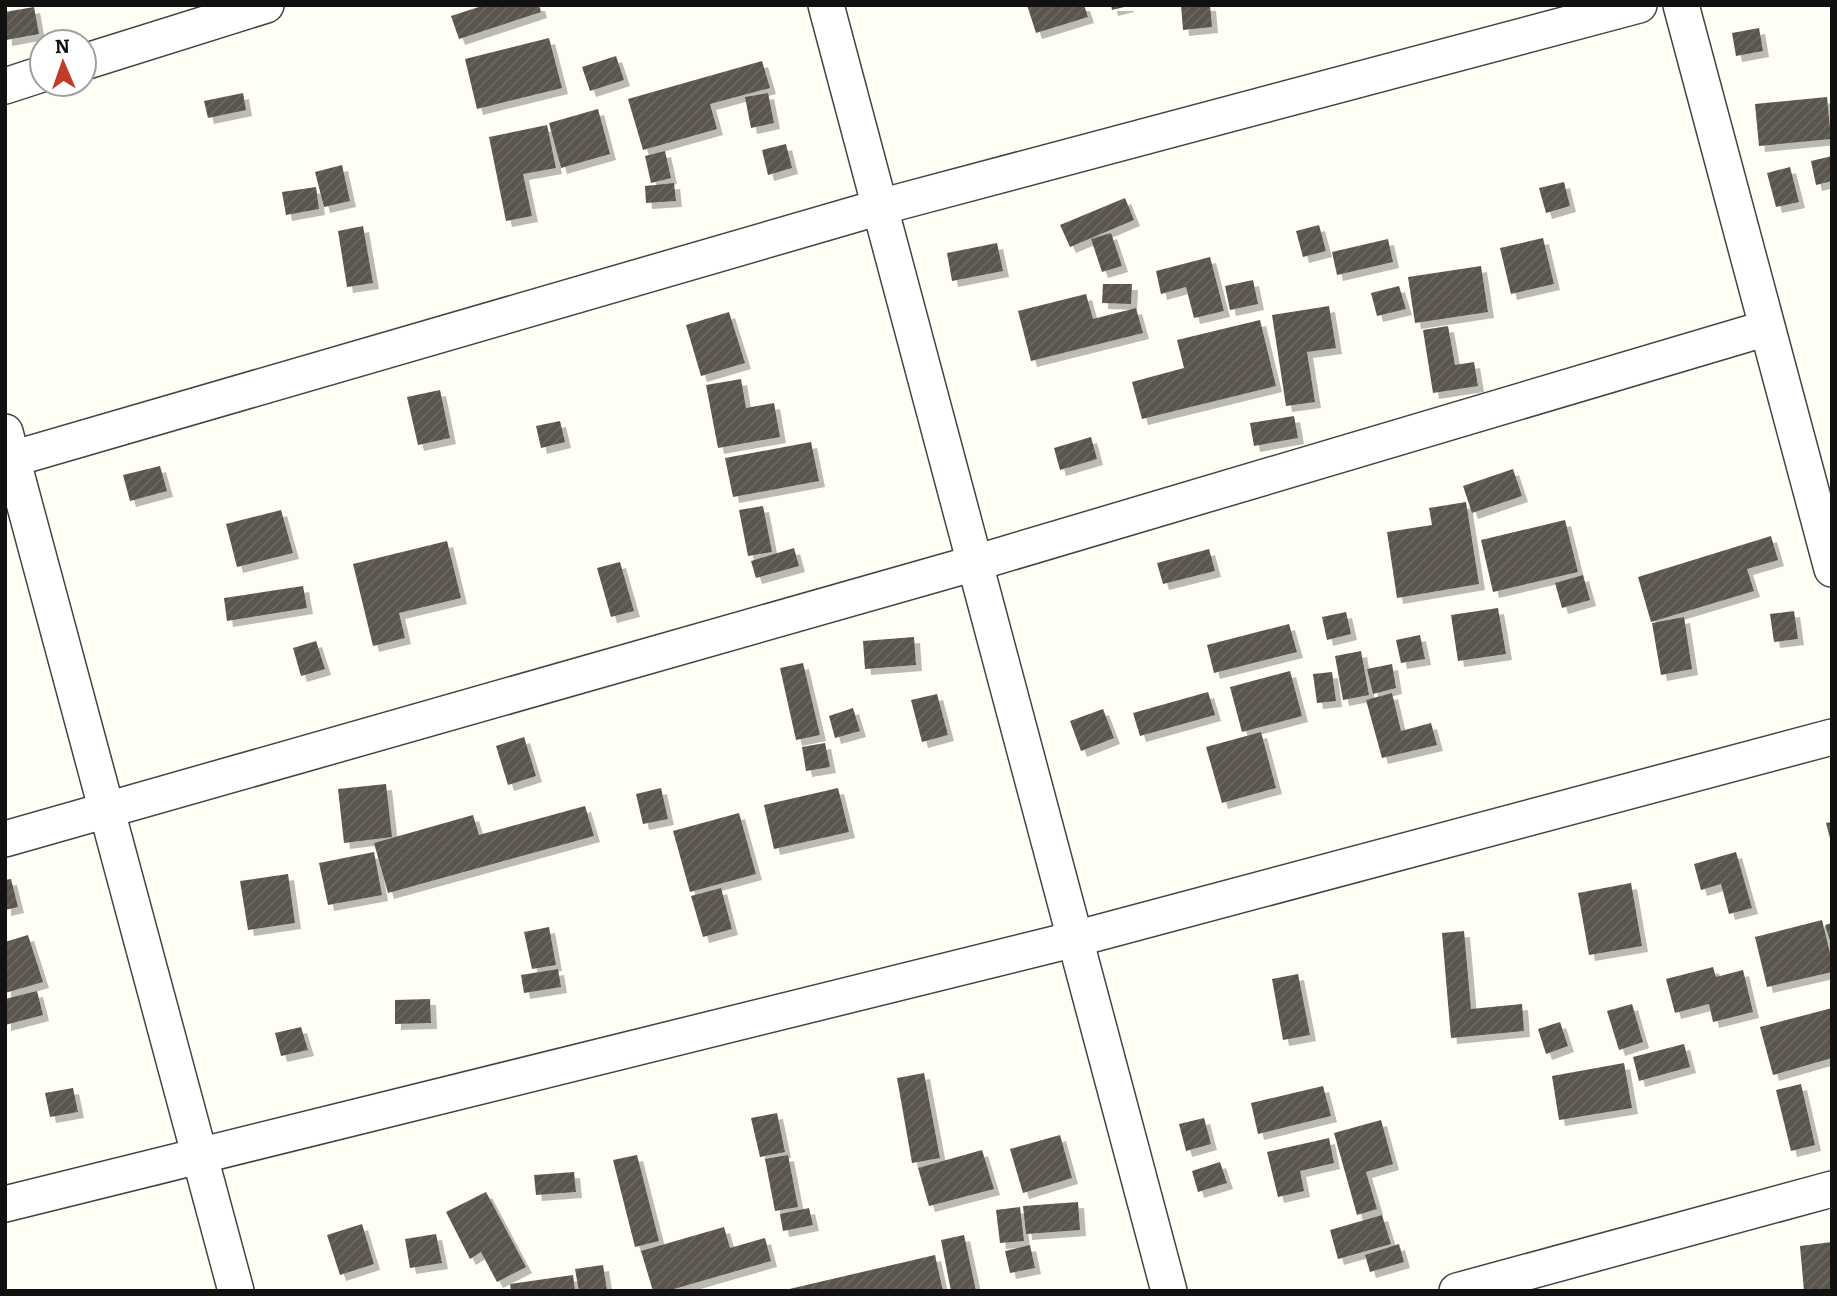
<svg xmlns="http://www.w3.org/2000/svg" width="1837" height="1296" font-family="Bitter,serif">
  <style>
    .building { fill: url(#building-hatch); filter: url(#shadow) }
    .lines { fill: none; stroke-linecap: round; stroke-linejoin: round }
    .street-casing { stroke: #444; stroke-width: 38 }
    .street { stroke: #fff; stroke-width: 35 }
  </style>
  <defs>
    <pattern id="building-hatch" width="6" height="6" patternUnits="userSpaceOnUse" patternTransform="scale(1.75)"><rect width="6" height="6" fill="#5a544d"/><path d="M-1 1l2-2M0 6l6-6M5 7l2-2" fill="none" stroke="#6d6862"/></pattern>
    <filter id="shadow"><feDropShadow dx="6" dy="6" stdDeviation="0" flood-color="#0004"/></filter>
  </defs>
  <rect width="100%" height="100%" fill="#fffef5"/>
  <!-- building -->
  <g class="building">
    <polygon points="485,5 539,5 541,12 459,39 451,16"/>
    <polygon points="1027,5 1084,5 1088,17 1036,33"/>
    <polygon points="1111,5 1128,5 1128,6 1112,10"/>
    <polygon points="1181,5 1210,5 1212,27 1183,30"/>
    <polygon points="34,7 39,34 6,40 5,12"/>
    <polygon points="1759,28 1763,51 1736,56 1732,33"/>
    <polygon points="549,38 562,88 477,109 465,59"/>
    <polygon points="616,56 624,80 590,91 582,67"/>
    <polygon points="762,61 770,88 710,104 717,129 643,150 628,99"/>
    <polygon points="243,93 246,110 208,118 204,101"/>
    <polygon points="768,93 774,123 751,128 745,97"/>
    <polygon points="1827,97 1831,139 1759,146 1755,104"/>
    <polygon points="598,109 610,154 561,168 549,123"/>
    <polygon points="547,125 556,168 523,174 532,216 506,221 489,137"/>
    <polygon points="786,144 792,168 768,175 762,150"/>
    <polygon points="665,151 671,178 651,183 645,156"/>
    <polygon points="1832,156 1832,181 1816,185 1811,161"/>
    <polygon points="342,165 350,201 324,207 315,172"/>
    <polygon points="1790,167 1799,202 1776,207 1767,173"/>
    <polygon points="1564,182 1570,206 1546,213 1539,188"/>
    <polygon points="674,183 676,201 646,203 645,186"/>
    <polygon points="316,187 319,209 286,215 282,192"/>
    <polygon points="1125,198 1134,220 1070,247 1060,225"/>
    <polygon points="1319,225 1326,251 1303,257 1296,231"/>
    <polygon points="363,226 373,283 347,287 338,231"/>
    <polygon points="1111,233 1122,266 1102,272 1091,239"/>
    <polygon points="1543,238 1554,284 1511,294 1500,248"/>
    <polygon points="1388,239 1393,262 1337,275 1332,252"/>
    <polygon points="997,243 1003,271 952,281 947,253"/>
    <polygon points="1210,257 1224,311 1194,318 1186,287 1161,294 1156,271"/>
    <polygon points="1481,266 1488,312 1415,323 1408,277"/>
    <polygon points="1253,280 1258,304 1230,310 1225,286"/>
    <polygon points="1103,284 1132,284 1131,304 1102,303"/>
    <polygon points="1399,286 1406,309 1377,316 1371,293"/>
    <polygon points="1086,294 1093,319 1136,308 1143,333 1031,361 1018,311"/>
    <polygon points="1329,306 1336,348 1307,352 1315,402 1286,406 1272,315"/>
    <polygon points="729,312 745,363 701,376 686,325"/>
    <polygon points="1260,320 1276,386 1142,419 1132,382 1184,368 1177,340"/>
    <polygon points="1448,326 1455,365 1474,362 1478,386 1433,393 1423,330"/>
    <polygon points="741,379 746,408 774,403 780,437 718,448 706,385"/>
    <polygon points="440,390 450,438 418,445 407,397"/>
    <polygon points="1294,416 1298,438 1254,446 1250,423"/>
    <polygon points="560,421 565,442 541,448 536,426"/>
    <polygon points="1091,437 1097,459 1060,470 1054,448"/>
    <polygon points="811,442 819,481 733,497 725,458"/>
    <polygon points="160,466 167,491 130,501 123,475"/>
    <polygon points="1513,469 1522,496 1472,513 1463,486"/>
    <polygon points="1466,502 1479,584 1397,598 1387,532 1432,525 1429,508"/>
    <polygon points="763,506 772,552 748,556 739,510"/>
    <polygon points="281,510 293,553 237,567 226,524"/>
    <polygon points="1565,520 1578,572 1493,592 1481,540"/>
    <polygon points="1771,536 1778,560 1747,569 1754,591 1651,622 1638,577"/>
    <polygon points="447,541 461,598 399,613 405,638 373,646 353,564"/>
    <polygon points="794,548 799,566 756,578 751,561"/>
    <polygon points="1209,549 1215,571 1163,584 1157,563"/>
    <polygon points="620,562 634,611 611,617 597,568"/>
    <polygon points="1583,575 1590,600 1562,608 1555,583"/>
    <polygon points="303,586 307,608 227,621 224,598"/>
    <polygon points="1498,608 1506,654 1458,661 1451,615"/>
    <polygon points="1794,611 1798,639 1774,642 1770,614"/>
    <polygon points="1346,612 1351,634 1327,640 1322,617"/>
    <polygon points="1684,617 1692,669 1661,675 1652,623"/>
    <polygon points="1289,624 1297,652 1214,673 1207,645"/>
    <polygon points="1420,635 1425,659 1401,663 1396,640"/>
    <polygon points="914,637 916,665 865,669 863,641"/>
    <polygon points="316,641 325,669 301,676 293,648"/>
    <polygon points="1361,651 1369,695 1343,700 1335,656"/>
    <polygon points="803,663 820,735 796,740 780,668"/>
    <polygon points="1392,664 1396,688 1373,694 1367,669"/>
    <polygon points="1290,671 1302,716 1242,732 1230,687"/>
    <polygon points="1332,672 1336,701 1317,703 1313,674"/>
    <polygon points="1208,692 1215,715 1140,736 1133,713"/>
    <polygon points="1392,693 1401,731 1431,723 1437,745 1382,758 1366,700"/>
    <polygon points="937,694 948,735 922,742 911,700"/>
    <polygon points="853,708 860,731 835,738 829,716"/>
    <polygon points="1103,709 1114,738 1081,751 1070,721"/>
    <polygon points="1261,732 1276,788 1222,803 1206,747"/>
    <polygon points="524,737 536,776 508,785 496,746"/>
    <polygon points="825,743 830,767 806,771 802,747"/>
    <polygon points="386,784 392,837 344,843 338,789"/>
    <polygon points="661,788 668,819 643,824 636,794"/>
    <polygon points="838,788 849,832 774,849 764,805"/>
    <polygon points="585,806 594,836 388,893 374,843 473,815 479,835"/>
    <polygon points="739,813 756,874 690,892 673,831"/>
    <polygon points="1832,822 1832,842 1831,842 1826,823"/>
    <polygon points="374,852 382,895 328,905 319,863"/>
    <polygon points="1736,852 1752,908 1729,914 1721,884 1701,890 1694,864"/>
    <polygon points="288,874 295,923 248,930 240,881"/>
    <polygon points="11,879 18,907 5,910 5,880"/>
    <polygon points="1631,883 1642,946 1589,955 1578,893"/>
    <polygon points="721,888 732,929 703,937 691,896"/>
    <polygon points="1822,920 1832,961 1832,972 1767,987 1755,937"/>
    <polygon points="1832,923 1832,944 1831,944 1825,925"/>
    <polygon points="549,927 556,965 532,969 524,932"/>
    <polygon points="1464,931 1471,1009 1522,1004 1524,1031 1451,1038 1442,933"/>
    <polygon points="28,935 43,982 5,993 5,942"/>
    <polygon points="1713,967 1716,977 1743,970 1753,1012 1713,1022 1709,1004 1675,1013 1666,979"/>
    <polygon points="558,969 561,987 524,993 521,975"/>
    <polygon points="1298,974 1310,1035 1283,1040 1272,979"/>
    <polygon points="37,991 43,1015 5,1025 5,999"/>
    <polygon points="430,999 431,1023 395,1024 395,1000"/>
    <polygon points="1632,1004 1643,1042 1619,1050 1607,1011"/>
    <polygon points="1832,1008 1832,1058 1773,1075 1760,1027"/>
    <polygon points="1560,1022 1568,1046 1546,1054 1538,1029"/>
    <polygon points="301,1027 308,1050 281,1056 275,1033"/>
    <polygon points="1684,1044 1690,1067 1639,1081 1633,1057"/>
    <polygon points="1624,1063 1632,1108 1559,1120 1552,1076"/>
    <polygon points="924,1073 940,1158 912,1163 897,1078"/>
    <polygon points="1801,1084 1815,1145 1791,1151 1776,1090"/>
    <polygon points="1323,1086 1331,1116 1258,1134 1251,1103"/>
    <polygon points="73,1088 78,1112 50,1117 45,1093"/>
    <polygon points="777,1113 785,1152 760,1157 751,1118"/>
    <polygon points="1204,1118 1211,1144 1186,1151 1179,1124"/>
    <polygon points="1381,1120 1393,1164 1366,1172 1377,1209 1357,1215 1334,1133"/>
    <polygon points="1060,1135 1072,1178 1023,1193 1010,1149"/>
    <polygon points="1329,1138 1334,1163 1300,1171 1304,1191 1278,1197 1267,1152"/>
    <polygon points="982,1150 994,1189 929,1206 918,1168"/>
    <polygon points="637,1155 659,1241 635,1247 613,1160"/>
    <polygon points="788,1155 798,1207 775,1211 765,1159"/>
    <polygon points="1220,1162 1227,1183 1198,1192 1192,1171"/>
    <polygon points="574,1172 576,1192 536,1195 534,1175"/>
    <polygon points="486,1192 526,1267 497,1282 481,1252 470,1259 446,1212"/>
    <polygon points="1078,1202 1080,1230 1026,1234 1023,1206"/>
    <polygon points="1020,1207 1024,1241 1000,1243 996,1210"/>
    <polygon points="809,1208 813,1225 783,1231 780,1214"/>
    <polygon points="1382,1215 1391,1244 1338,1259 1330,1230"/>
    <polygon points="362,1224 374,1264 340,1275 327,1235"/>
    <polygon points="724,1227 730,1248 765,1238 771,1261 667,1291 653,1291 641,1251"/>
    <polygon points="436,1234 442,1263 410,1268 405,1239"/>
    <polygon points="964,1235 976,1291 951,1291 941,1240"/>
    <polygon points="1832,1242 1832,1291 1804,1291 1800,1246"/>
    <polygon points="1399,1244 1404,1262 1370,1272 1365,1255"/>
    <polygon points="1030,1245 1035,1268 1010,1273 1005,1251"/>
    <polygon points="935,1255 943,1291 785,1291 785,1290"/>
    <polygon points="603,1265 607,1290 579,1291 575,1269"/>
    <polygon points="573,1275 575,1291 511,1291 510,1284"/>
  </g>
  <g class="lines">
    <defs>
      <g id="street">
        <polyline points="826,5 1169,1291"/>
        <polyline points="1681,5 1832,569"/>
        <polyline points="84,62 266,5"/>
        <polyline points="5,86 42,74"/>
        <polyline points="5,432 236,1291"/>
        <polyline points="5,461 880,207 1639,5"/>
        <polyline points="5,839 975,563 1767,328"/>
        <polyline points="5,1204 1075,939 1832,737"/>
        <polyline points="1457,1291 1832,1189"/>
      </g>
    </defs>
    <!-- street casing -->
    <use href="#street" class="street-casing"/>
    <!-- street -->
    <use href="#street" class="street"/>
  </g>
  <!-- border -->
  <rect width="1837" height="1296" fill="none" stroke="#111111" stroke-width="14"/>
  <!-- north arrow -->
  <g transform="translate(63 63) rotate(358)"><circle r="33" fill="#ffffff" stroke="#a0a0a0" stroke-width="2"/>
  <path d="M0-5L12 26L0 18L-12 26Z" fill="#c03b2a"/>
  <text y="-10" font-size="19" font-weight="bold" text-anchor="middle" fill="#111111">N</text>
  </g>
</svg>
